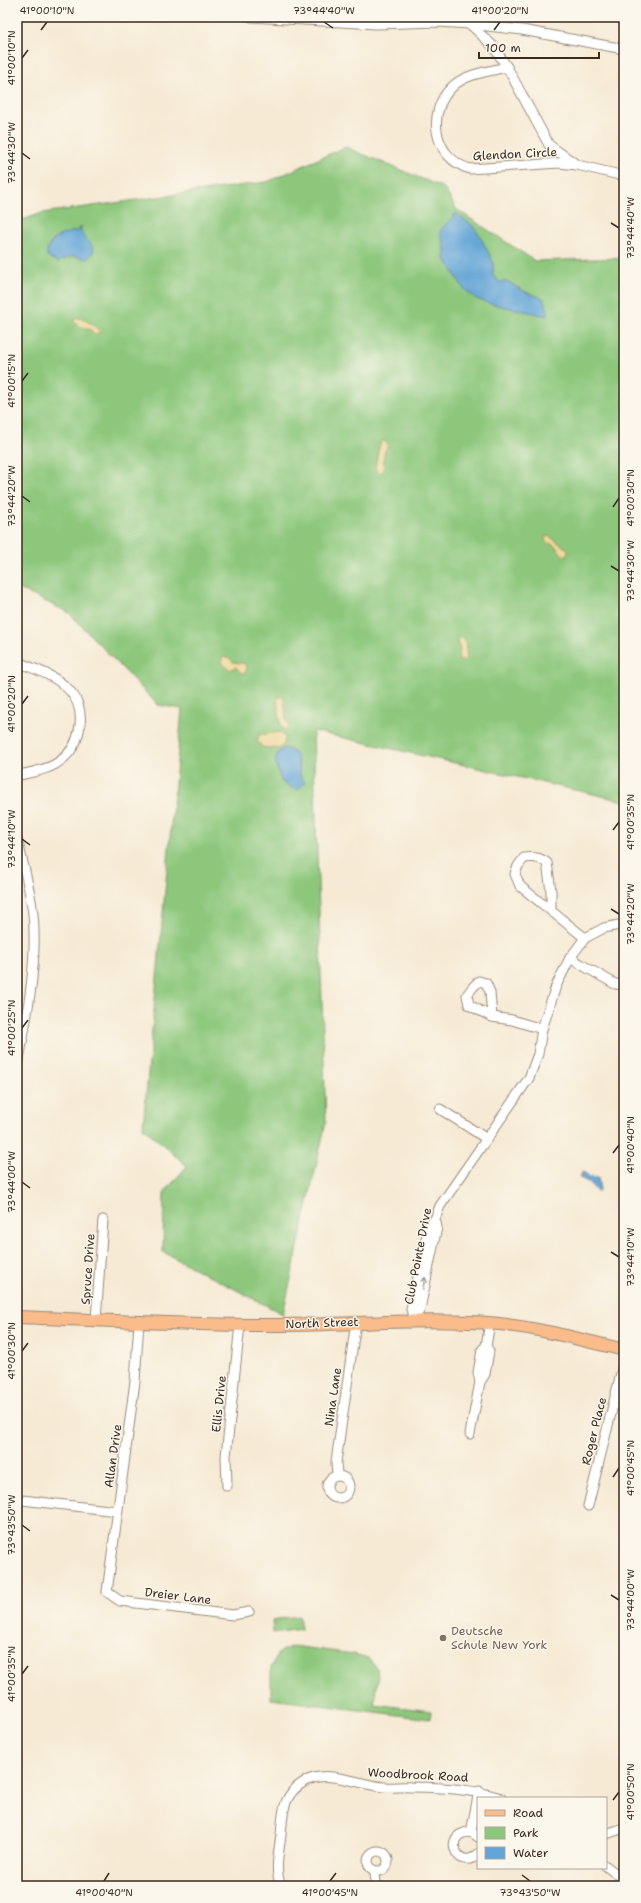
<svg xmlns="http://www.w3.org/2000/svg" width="641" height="1903" font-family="'Shantell Sans',sans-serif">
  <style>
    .green { fill: #8cc77c; stroke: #64784d }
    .sand { fill: #eeda9e; stroke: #94825e }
    .water { fill: #64a5d7; stroke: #50687a }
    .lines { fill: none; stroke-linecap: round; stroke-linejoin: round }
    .minor-casing { stroke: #988a79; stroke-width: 11 }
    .major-casing { stroke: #988a79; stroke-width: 14 }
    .minor { stroke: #fff; stroke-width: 9 }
    .major { stroke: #f9bc8a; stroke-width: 12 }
    .oneway { stroke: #a79f9a }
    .ticks { fill: none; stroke: #3b2a1e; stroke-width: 1.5 }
    .education-dot { fill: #8d6e63; stroke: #fbf7ec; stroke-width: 1.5 }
    .labels { text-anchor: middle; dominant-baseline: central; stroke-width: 3; stroke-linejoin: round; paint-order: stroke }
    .street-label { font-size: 12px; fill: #3b2a1e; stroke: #fbf7ec }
    .education-label { font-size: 12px; fill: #785e54; stroke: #fbf7ec; text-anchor: start }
    .neatline { fill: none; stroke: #3b2a1e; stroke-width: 1.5 }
    .ticks-label { font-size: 10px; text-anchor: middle; fill: #3b2a1e }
  </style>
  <rect width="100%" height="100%" fill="#fbf7ec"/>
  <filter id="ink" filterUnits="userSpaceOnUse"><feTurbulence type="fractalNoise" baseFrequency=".025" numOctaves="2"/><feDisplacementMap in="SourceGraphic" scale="8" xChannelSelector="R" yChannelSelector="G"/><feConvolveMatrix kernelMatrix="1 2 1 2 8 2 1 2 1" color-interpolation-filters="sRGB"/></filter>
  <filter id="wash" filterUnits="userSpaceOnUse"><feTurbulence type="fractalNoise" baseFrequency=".012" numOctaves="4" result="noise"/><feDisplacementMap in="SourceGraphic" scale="16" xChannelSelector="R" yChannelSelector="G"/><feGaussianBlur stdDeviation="0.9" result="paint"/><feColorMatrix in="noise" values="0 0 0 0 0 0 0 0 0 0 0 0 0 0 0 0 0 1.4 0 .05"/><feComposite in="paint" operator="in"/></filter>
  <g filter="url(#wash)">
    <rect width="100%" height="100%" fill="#f6ead4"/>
    <!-- green -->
    <g class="green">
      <polygon points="345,147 444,188 456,209 535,261 624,258 624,801 313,731 326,1122 283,1314 163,1252 164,1193 187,1166 143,1127 182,709 158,705 68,612 17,588 17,222 42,213 267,182"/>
      <polygon points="299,1616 301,1629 273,1633 272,1620"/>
      <polygon points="292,1646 354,1654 368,1658 377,1668 378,1680 374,1704 431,1711 430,1719 271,1699 271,1667 278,1653"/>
    </g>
    <!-- sand -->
    <g class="sand">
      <path d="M75 318C83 317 93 325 99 330V333L95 334C88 325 82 330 74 322Z"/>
      <polygon points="385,441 388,445 384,453 383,470 380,473 375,468 379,447 381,442"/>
      <path d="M546 536 550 537 566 548 568 550V554L564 556C560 553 558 548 554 545 550 543 548 544 545 540Z"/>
      <polygon points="461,637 465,641 467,659 462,661 458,659 460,649 457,642"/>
      <polygon points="223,657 230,658 233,662 245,664 247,669 245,673 241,673 236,667 230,670 221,662"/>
      <polygon points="281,696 284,698 286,718 289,725 286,730 281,725 277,700"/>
      <polygon points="280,732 285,737 284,744 279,749 262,747 257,741 259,735"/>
    </g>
    <!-- water -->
    <g class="water">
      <path d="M456 213 472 225 480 236 493 262V276L500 282C509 279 514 287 522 290 529 294 535 295 543 298L549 313 547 316 488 303 477 299 464 289 445 259V249L440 231Z"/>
      <path d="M81 226V233L94 248 93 253 87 259 73 256 57 262 47 256C46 239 64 232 78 231Z"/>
      <path d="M284 748C298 749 299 764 300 774 300 778 303 779 305 782L298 790 290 787 281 781 275 761 278 753Z"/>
      <polygon points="582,1172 585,1173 590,1177 598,1178 600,1189 598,1192 596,1191 590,1183 580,1178"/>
    </g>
  </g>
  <g filter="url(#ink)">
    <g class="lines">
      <defs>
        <g id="minor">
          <polyline points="251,17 376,24 438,22 470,24 522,30 624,49"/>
          <polyline points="470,24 493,46 507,67 549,145 577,165 624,176"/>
          <path d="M507 67C489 71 465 74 452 87 426 112 433 158 470 169L559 163 577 165"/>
          <path d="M17 662C35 669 57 676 70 691 88 711 81 746 60 761 49 770 31 772 17 776"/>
          <path d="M17 839C23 863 30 888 33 914 38 966 26 1019 17 1071"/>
          <path d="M551 911V891L547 863C540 857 533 857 524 858L518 866 515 874 520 886 585 938"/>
          <polyline points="570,958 615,984 624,985"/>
          <polyline points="492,1017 490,992 486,983 479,981 473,987 467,995 469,1005 492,1017 512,1020 542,1029"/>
          <polyline points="440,1109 487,1139"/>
          <polyline points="96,1320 103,1220"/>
          <polyline points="414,1320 420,1309 437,1227 435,1219 440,1206 529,1078 538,1054 542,1029 556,986 570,958 585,938 604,928 624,924"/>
          <polyline points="414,1320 411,1309 429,1225 435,1219"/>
          <polyline points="139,1322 135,1381 107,1592 120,1601 233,1615 249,1612"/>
          <polyline points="480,1382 478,1373 482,1350 486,1346"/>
          <polyline points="470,1434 480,1382 485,1374 489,1351 486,1346 490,1323"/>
          <polyline points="337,1475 336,1462 356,1322"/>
          <circle cx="338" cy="1487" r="11"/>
          <polyline points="227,1486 226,1456 240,1325"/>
          <polyline points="22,1500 117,1511"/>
          <polyline points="588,1506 624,1361"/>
          <polyline points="471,1832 479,1791"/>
          <polyline points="606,1834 624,1828"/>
          <path d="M478 1837C474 1833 469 1831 464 1833 443 1839 460 1872 478 1854"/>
          <circle cx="378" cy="1861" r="10"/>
          <polyline points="606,1866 624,1880"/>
          <polyline points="375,1871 376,1886"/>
          <path d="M281 1886C274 1870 279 1852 281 1835 283 1813 282 1795 304 1782 328 1768 358 1785 384 1787 393 1788 402 1786 411 1787 441 1787 472 1789 501 1798"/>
        </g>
        <path id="major" d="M17 1317C105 1320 193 1326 281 1325 350 1325 419 1318 489 1323 535 1327 579 1339 624 1350"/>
      </defs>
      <!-- minor casing -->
      <use href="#minor" class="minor-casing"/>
      <!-- major casing -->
      <use href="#major" class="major-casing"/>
      <!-- minor -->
      <use href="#minor" class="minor"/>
      <!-- major -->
      <use href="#major" class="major"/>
    </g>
    <!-- one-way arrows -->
    <defs><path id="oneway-shaft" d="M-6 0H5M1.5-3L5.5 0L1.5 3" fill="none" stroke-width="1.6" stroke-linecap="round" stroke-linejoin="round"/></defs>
    <use class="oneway" href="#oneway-shaft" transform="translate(424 1283) rotate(-79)"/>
  </g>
  <!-- ticks -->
  <path class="ticks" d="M324 22 333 28M41 30 47 22M494 30 500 22M22 58 28 50M22 153 30 159M611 223 619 228M22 381 28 373M22 496 30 502M613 507 619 498M611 566 619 571M22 704 28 696M613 830 619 822M22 839 30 845M611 909 619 914M22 1028 28 1020M613 1153 619 1145M22 1182 30 1188M611 1252 619 1257M22 1351 28 1343M613 1477 619 1468M22 1525 30 1531M611 1595 619 1600M22 1674 28 1666M613 1800 619 1792M522 1875 530 1881M104 1881 109 1873M330 1881 336 1873"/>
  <!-- markers -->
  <circle class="education-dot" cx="443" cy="1638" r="4"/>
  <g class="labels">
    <!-- street labels -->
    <g class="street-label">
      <text transform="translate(515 154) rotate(-3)">Glendon Circle</text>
      <text transform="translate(418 1256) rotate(-79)">Club Pointe Drive</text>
      <text transform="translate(88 1269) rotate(-86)">Spruce Drive</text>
      <text transform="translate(322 1323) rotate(-2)">North Street</text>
      <text transform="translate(333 1397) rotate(-82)">Nina Lane</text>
      <text transform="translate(219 1404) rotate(-84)">Ellis Drive</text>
      <text transform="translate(594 1431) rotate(-76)">Roger Place</text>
      <text transform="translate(113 1456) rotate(-82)">Allan Drive</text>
      <text transform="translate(178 1596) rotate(7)">Dreier Lane</text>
      <text transform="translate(418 1775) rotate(3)">Woodbrook Road</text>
    </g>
    <!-- education labels -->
    <g class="education-label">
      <text x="451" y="1631">Deutsche<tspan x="451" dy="14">Schule New York</tspan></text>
    </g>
  </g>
  <!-- margin -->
  <rect width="641" height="1903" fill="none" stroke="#fbf7ec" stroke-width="44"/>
  <!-- legend -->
  <rect x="477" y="1797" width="130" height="72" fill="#fbf7ec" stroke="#aea59a"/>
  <rect x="485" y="1810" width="20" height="6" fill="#f9bc8a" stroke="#aea59a"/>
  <text x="513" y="1817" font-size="12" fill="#3b2a1e">Road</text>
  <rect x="485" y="1827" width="20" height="12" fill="#8cc77c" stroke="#aea59a"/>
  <text x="513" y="1837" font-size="12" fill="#3b2a1e">Park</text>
  <rect x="485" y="1847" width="20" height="12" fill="#64a5d7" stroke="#aea59a"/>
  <text x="513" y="1857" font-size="12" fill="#3b2a1e">Water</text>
  <!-- scale -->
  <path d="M479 52v6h120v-6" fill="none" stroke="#3b2a1e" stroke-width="2"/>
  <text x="485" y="52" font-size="12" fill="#3b2a1e" stroke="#fbf7ec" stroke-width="3" paint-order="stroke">100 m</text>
  <rect x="22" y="22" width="597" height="1859" class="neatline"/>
  <g class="ticks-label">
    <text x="47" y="14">41°00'10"N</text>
    <text x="324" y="14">73°44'40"W</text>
    <text x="500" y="14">41°00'20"N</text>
    <text transform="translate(11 58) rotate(-90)" y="4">41°00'10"N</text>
    <text transform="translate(11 153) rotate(-90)" y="4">73°44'30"W</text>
    <text transform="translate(630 228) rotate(-90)" y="4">73°44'40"W</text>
    <text transform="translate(11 381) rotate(-90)" y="4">41°00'15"N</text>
    <text transform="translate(11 496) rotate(-90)" y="4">73°44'20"W</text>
    <text transform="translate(630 498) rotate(-90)" y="4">41°00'30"N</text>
    <text transform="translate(630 571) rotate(-90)" y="4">73°44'30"W</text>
    <text transform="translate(11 704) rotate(-90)" y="4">41°00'20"N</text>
    <text transform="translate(630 822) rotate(-90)" y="4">41°00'35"N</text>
    <text transform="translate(11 839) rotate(-90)" y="4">73°44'10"W</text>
    <text transform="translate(630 914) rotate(-90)" y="4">73°44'20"W</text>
    <text transform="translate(11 1028) rotate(-90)" y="4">41°00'25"N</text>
    <text transform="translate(630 1145) rotate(-90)" y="4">41°00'40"N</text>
    <text transform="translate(11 1182) rotate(-90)" y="4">73°44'00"W</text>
    <text transform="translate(630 1257) rotate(-90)" y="4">73°44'10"W</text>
    <text transform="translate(11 1351) rotate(-90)" y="4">41°00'30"N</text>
    <text transform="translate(630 1468) rotate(-90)" y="4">41°00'45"N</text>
    <text transform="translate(11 1525) rotate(-90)" y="4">73°43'50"W</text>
    <text transform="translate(630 1600) rotate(-90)" y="4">73°44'00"W</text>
    <text transform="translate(11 1674) rotate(-90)" y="4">41°00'35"N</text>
    <text transform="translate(630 1792) rotate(-90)" y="4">41°00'50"N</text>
    <text x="104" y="1896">41°00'40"N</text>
    <text x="330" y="1896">41°00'45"N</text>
    <text x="530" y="1896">73°43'50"W</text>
  </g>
</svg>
